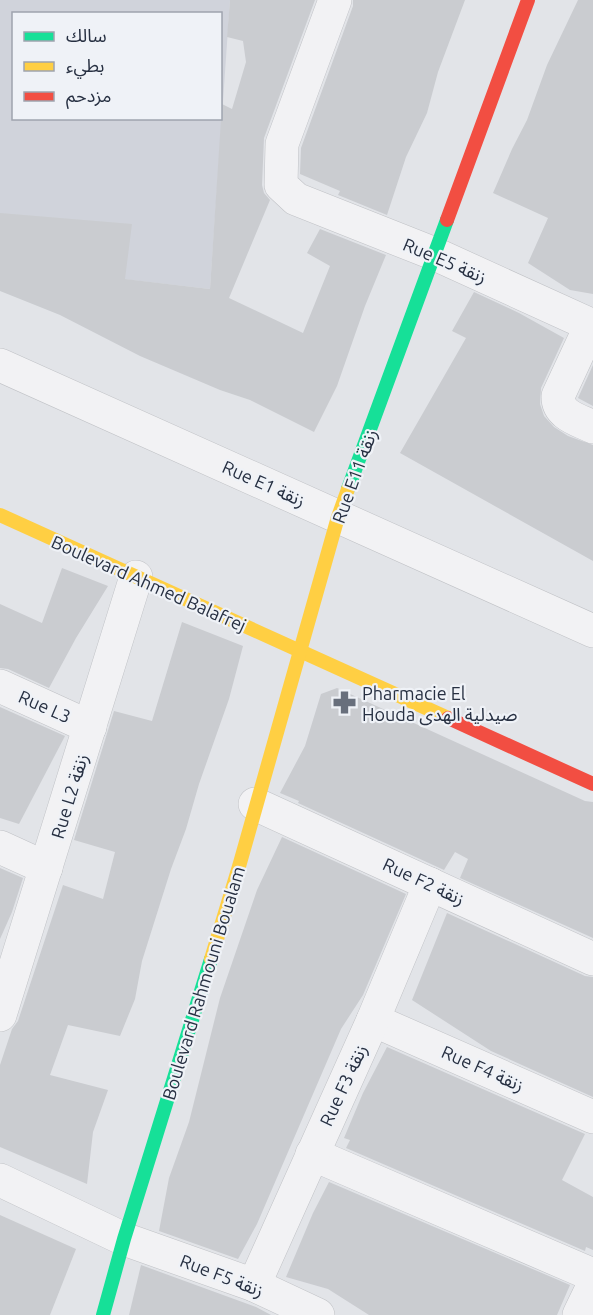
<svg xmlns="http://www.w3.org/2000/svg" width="593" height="1315" font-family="Ubuntu,'Noto Sans Arabic',sans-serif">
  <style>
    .built { fill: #d0d3db; fill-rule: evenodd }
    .building { fill: #caccd0 }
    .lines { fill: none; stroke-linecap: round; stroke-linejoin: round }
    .street-casing { stroke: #c0c2c6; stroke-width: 34 }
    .street { stroke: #f2f2f4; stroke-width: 33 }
    .fast { stroke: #16e098; stroke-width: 14 }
    .slow { stroke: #ffcf43; stroke-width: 14 }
    .jam { stroke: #f24e42; stroke-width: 14 }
    .labels { text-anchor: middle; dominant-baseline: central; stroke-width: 4.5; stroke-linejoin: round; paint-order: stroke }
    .street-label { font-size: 18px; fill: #273042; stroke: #eff2f7 }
    .poi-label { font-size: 18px; fill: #273042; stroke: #eff2f7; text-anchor: start }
  </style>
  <rect width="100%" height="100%" fill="#e2e4e8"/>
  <!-- built -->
  <path class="built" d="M0 0H230L210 289 0 265ZM14 14H220V118H14Z"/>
  <!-- building -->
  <g class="building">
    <polygon points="230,0 315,0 264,138 262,185 264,193 270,200 229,298 303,333 330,266 307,253 320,229 386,255 365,306 337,386 314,432 250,400 220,390 140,356 60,315 0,291 0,213 132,224 125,279 210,289 222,104 232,109 246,62 243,41 227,37"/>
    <polygon points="353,0 465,0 438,72 427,113 406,157 387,215 338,195 340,191 300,174 301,148 353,6"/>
    <polygon points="578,0 593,0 593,294 570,290 528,263 548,218 493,193 512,149 527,120 547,65"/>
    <polygon points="474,292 519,313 564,338 541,388 540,404 544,416 554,427 568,436 593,445 593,561 400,453 466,338 452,331"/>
    <polygon points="593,365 593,406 578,398"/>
    <polygon points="62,568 108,586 76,638 49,688 8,669 0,668 0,604 42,623"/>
    <polygon points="182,622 243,646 229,699 199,784 186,829 171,869 142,961 135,999 120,1036 68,1025 50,1075 108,1090 93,1132 87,1184 0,1147 0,1065 12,1029 18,1021 63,885 103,899 115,852 74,840 114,711 152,721"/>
    <polygon points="337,688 585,801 593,802 593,938 460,878 468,859 455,852 444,870 298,803 299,801 280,793 305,746 321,694"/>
    <polygon points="0,707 65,736 19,824 0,818"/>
    <polygon points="282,837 406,894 363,995 341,1029 257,1224 238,1259 159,1231 169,1178 189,1122 220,998 257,890"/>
    <polygon points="0,868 23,878 12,912 0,939"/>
    <polygon points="447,913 585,976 593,977 593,1097 491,1051 412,1000"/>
    <polygon points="387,1047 585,1134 562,1180 593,1197 593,1250 586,1247 585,1251 346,1148 350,1140 344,1138 363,1093"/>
    <polygon points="329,1182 570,1285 557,1315 369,1315 328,1289 286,1277 313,1213"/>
    <polygon points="0,1215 76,1249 50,1315 0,1315"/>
    <polygon points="141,1265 256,1307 271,1315 129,1315"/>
  </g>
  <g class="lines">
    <defs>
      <g id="street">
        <polyline points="335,0 282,144 281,185 296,199 435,254 593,326"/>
        <path d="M591 325 558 396C557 415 579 420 593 427"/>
        <polyline points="0,365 593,631"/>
        <polyline points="0,686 90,727"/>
        <polyline points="255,804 593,959"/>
        <polyline points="0,847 46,868"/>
        <polyline points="0,1015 136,577"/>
        <polyline points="373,1020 593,1117"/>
        <polyline points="312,1154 593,1275"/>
        <polyline points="0,1180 124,1239 254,1285 318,1315"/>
        <polyline points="254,1285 373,1020 430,884"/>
        <polyline points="579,1315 593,1286"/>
      </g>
    </defs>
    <!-- street casing -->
    <use href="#street" class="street-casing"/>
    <!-- street -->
    <use href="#street" class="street"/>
    <!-- fast -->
    <g class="fast">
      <polyline points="348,489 447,220"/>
      <polyline points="103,1315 124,1239 211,959"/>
    </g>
    <!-- slow -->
    <g class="slow">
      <polyline points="0,515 448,718"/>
      <polyline points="211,959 240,863 338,517 348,489"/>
    </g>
    <!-- jam -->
    <g class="jam">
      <polyline points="447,220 528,0"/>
      <polyline points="448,718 593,784"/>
    </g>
  </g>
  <!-- icons -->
  <defs>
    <symbol id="pharmacy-bare" viewBox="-9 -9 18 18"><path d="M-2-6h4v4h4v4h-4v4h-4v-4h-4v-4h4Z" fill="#686f7c" stroke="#eff2f7" stroke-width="2.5" paint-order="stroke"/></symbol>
  </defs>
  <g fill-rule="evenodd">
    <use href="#pharmacy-bare" x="328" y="686" width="33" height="33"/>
  </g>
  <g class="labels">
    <!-- street labels -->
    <g class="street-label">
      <text transform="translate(445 260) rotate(23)">Rue E5 زنقة</text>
      <text transform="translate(354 476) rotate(-70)">Rue E11 زنقة</text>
      <text transform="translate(264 483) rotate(24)">Rue E1 زنقة</text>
      <text transform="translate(149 583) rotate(24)">Boulevard Ahmed Balafrej</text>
      <text transform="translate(45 706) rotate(24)">Rue L3</text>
      <text transform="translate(69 796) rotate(-73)">Rue L2 زنقة</text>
      <text transform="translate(424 881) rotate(25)">Rue F2 زنقة</text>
      <text transform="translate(203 983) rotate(-73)">Boulevard Rahmouni Boualam</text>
      <text transform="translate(483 1068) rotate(24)">Rue F4 زنقة</text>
      <text transform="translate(343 1085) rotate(-65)">Rue F3 زنقة</text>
      <text transform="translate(222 1275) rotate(21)">Rue F5 زنقة</text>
    </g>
    <!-- poi labels -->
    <g class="poi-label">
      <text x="362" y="693">Pharmacie El<tspan x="362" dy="21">Houda صيدلية الهدى</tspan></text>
    </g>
  </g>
  <!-- legend -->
  <rect x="12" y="12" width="210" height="108" fill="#eff2f7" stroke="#9fa4af" stroke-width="1.5"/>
  <rect x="24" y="32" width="30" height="9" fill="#16e098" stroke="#9fa4af" stroke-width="1.5"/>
  <text x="66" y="42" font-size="18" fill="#273042">سالك</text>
  <rect x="24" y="62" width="30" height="9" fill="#ffcf43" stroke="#9fa4af" stroke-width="1.5"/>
  <text x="66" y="72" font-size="18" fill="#273042">بطيء</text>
  <rect x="24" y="92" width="30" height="9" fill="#f24e42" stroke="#9fa4af" stroke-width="1.5"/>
  <text x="66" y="102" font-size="18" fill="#273042">مزدحم</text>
</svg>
